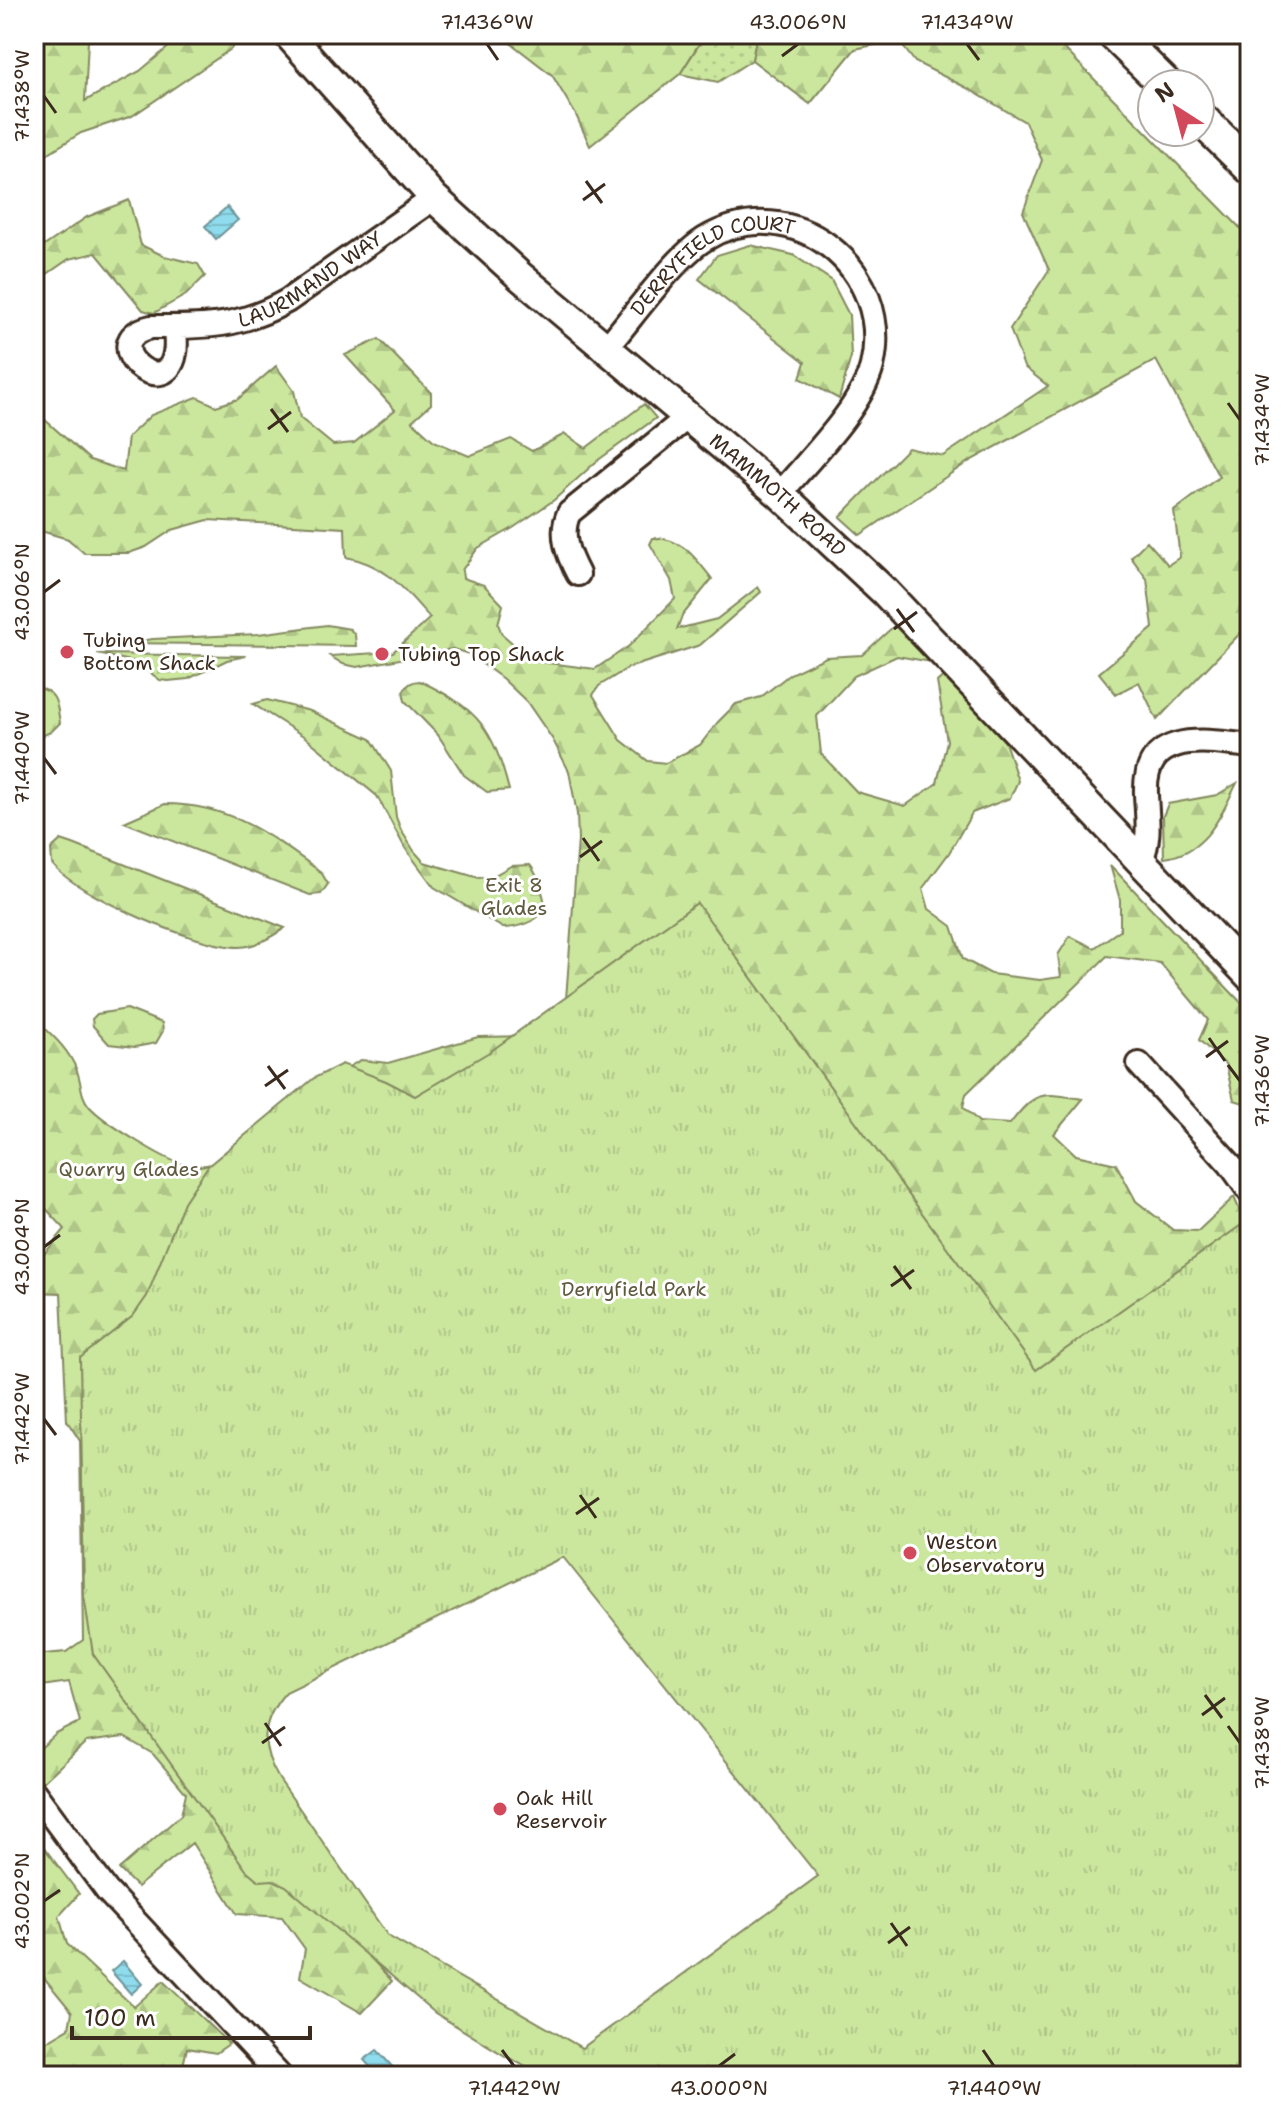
<svg xmlns="http://www.w3.org/2000/svg" width="1284" height="2110" font-family="'Shantell Sans',sans-serif">
  <style>
    .grass { fill: url(#grass-dots); stroke: #83885e; stroke-width: 2 }
    .forest { fill: url(#forest-firs); stroke: #83885e; stroke-width: 2 }
    .park { fill: url(#park-tufts); stroke: #83885e; stroke-width: 2; fill-rule: evenodd }
    .water { fill: url(#water-rules); stroke: #6d959a; stroke-width: 2 }
    .lines { fill: none; stroke-linecap: round; stroke-linejoin: round }
    .minor-casing { stroke: #3b2a1e; stroke-width: 28 }
    .major-casing { stroke: #3b2a1e; stroke-width: 34 }
    .highway-casing { stroke: #3b2a1e; stroke-width: 38 }
    .minor { stroke: #fff; stroke-width: 22 }
    .major { stroke: #fff; stroke-width: 28 }
    .highway { stroke: #fff; stroke-width: 32 }
    .ticks { fill: none; stroke: #3b2a1e; stroke-width: 3 }
    .poi-dot { fill: #d1495b; stroke: #fff; stroke-width: 3 }
    .labels { text-anchor: middle; dominant-baseline: central; stroke-width: 6; stroke-linejoin: round; paint-order: stroke }
    .street-label { font-size: 20px; fill: #3b2a1e; stroke: #fff }
    .poi-label { font-size: 20px; fill: #3b2a1e; stroke: #fff; text-anchor: start }
    .park-label { font-size: 20px; fill: #5f593e; stroke: #fff }
    .neatline { fill: none; stroke: #3b2a1e; stroke-width: 3 }
    .ticks-label { font-size: 20px; text-anchor: middle; fill: #3b2a1e }
  </style>
  <defs>
    <pattern id="grass-dots" width="8" height="8" patternUnits="userSpaceOnUse" patternTransform="scale(2)"><rect width="8" height="8" fill="#cbe79e"/><path d="M2 2h.1M6 6h.1" fill="none" stroke="#afc688" stroke-width="1.8" stroke-linecap="round"/></pattern>
    <pattern id="forest-firs" width="22" height="20" patternUnits="userSpaceOnUse" patternTransform="scale(2)"><rect width="22" height="20" fill="#cbe79e"/><path d="M5 1l3.5 6h-7zM16 11l3.5 6h-7z" fill="#afc688"/></pattern>
    <pattern id="park-tufts" width="24" height="20" patternUnits="userSpaceOnUse" patternTransform="scale(2)"><rect width="24" height="20" fill="#cbe79e"/><path d="M3 7l-1-3M5 7V3M7 7l1-3M15 17l-1-3M17 17v-4M19 17l1-3" fill="none" stroke="#afc688"/></pattern>
    <pattern id="water-rules" width="6" height="5" patternUnits="userSpaceOnUse" patternTransform="scale(2)"><rect width="6" height="5" fill="#8edced"/><path d="M0 2.5h6" fill="none" stroke="#7bbdcb"/></pattern>
  </defs>
  <rect width="100%" height="100%" fill="#fff"/>
  <filter id="ink" filterUnits="userSpaceOnUse"><feTurbulence type="fractalNoise" baseFrequency=".0125" numOctaves="2"/><feDisplacementMap in="SourceGraphic" scale="16" xChannelSelector="R" yChannelSelector="G"/><feConvolveMatrix kernelMatrix="1 2 1 2 8 2 1 2 1" color-interpolation-filters="sRGB"/></filter>
  <g filter="url(#ink)">
    <!-- grass -->
    <polygon class="grass" points="695,34 757,34 752,60 718,82 680,74 700,43"/>
    <!-- forest -->
    <g class="forest">
      <polygon points="34,34 83,34 88,40 85,101 140,71 184,34 240,34 231,49 132,116 81,133 34,162"/>
      <polygon points="499,34 695,34 700,42 680,74 590,146 576,115 552,75"/>
      <polygon points="757,34 1050,34 1250,238 1250,623 1157,720 1139,682 1116,694 1099,673 1153,628 1147,579 1131,557 1147,541 1168,565 1180,557 1174,511 1219,477 1156,360 968,462 860,535 840,517 908,448 943,456 1048,386 1024,367 1010,329 1049,270 1023,212 1042,160 1025,122 967,88 915,62 898,40 855,49 810,104 752,60"/>
      <polygon points="129,200 141,245 164,256 198,264 205,276 186,295 154,313 143,310 96,253 69,259 34,283 34,253 87,217"/>
      <polygon points="750,245 793,255 831,280 849,315 851,357 839,399 800,378 805,362 699,279 717,255"/>
      <path d="M379 339 431 393V404L412 421 434 441 469 456 511 439 532 451 565 434 586 448 644 404 656 418 597 461 554 500 513 528 478 548 462 570 463 578 484 585 503 605 498 624 502 634 533 661 595 669 629 646 675 599 671 580 650 544 653 538C681 537 696 558 712 579L682 616 677 629 717 619 758 587 761 592 700 645 628 668 599 686 593 695 621 740 648 761 666 763 700 745 718 722 736 704 761 697 790 674 826 657 862 655 895 625 937 663 897 656 854 676 817 716 821 754 857 792 905 806 937 783 947 741 937 682 946 674 1005 742 1018 781 1010 798 972 813 949 853 923 888 929 909 952 926 963 959 991 974 1040 980 1061 977 1058 955 1070 936 1094 948 1120 930V900L1110 865 1250 1012V1105L1234 1100 1226 1065 1199 1040 1208 1020 1160 963 1107 956 966 1094 963 1107 979 1122 1010 1124C1036 1089 1043 1093 1083 1099L1054 1134 1076 1155 1116 1164 1136 1201 1173 1230 1198 1231 1234 1197 1250 1235V1533L561 1534 287 1672 239 1732 322 1905 392 1981 362 2013 300 1977 305 1949 282 1917 237 1914 192 1843 137 1887 119 1869 181 1815 186 1793 153 1754 124 1737 86 1742 43 1782 34 1770V1754L56 1734 80 1722 69 1682 34 1687V1655L66 1652 83 1640 80 1441 67 1421 61 1293 34 1292V1266L65 1229 34 1196V1018C51 1034 69 1049 77 1071 82 1084 80 1095 89 1106 103 1122 166 1161 185 1165 198 1168 210 1165 222 1161L320 1083 361 1060 388 1063 478 1037 526 1036 564 1025 578 840 577 814 569 771 553 740 527 702 503 679 469 654 453 649 357 667 343 664 330 656 393 652 430 618C403 588 387 565 346 557L345 528 208 520 172 530 146 547 129 553H84L68 539 34 529V410L90 460 124 471 128 437 151 415 197 397 216 406 238 399 276 366 294 391 300 418 333 445 354 443 395 410 345 355Z"/>
      <polygon points="327,625 350,629 355,635 356,646 124,643 153,639 258,634"/>
      <polygon points="97,654 246,656 227,660 188,679 168,681 160,680 136,662"/>
      <path d="M420 681C479 709 493 729 509 790L487 792 464 775 438 735 405 701 403 691C408 684 412 681 420 681Z"/>
      <path d="M34 687C57 690 57 703 60 723L51 732 34 739Z"/>
      <path d="M267 700 310 711 371 739 391 771 396 817 401 830 414 851 424 862 479 878 493 876 511 866 530 865C536 872 538 880 541 889 543 895 546 902 544 909 539 922 515 928 503 928L434 887 405 848 377 796 305 737 253 704Z"/>
      <path d="M1237 783C1220 817 1206 853 1164 858L1163 816 1168 804 1217 795Z"/>
      <path d="M165 804C231 804 271 836 321 872L328 884 321 894 310 895 124 822Z"/>
      <path d="M61 840 73 844 285 928C271 937 256 947 239 947 198 947 77 896 52 864L51 849Z"/>
      <polygon points="127,1009 162,1023 163,1031 156,1043 135,1047 109,1044 93,1026 92,1019 97,1014"/>
      <polygon points="34,1834 79,1894 59,1916 67,1944 134,2007 163,1981 229,2044 216,2053 187,2048 182,2070 184,2076 34,2076 34,2049 69,2028 72,2012 37,1969 34,1970"/>
    </g>
    <!-- park -->
    <path class="park" d="M697 903 1036 1370 1250 1219V2076H545L507 2057 435 2013 286 1886 273 1880 259 1881 246 1870 93 1654 84 1596 80 1358 133 1316 147 1296 184 1202 208 1166 314 1078 342 1064 386 1081 415 1096 491 1051ZM563 1557 818 1876 582 2048 388 1936 279 1779C259 1746 261 1720 286 1692Z"/>
    <!-- water -->
    <g class="water">
      <polygon points="227,207 238,220 216,239 205,226"/>
      <polygon points="123,1961 142,1984 131,1994 111,1971"/>
      <polygon points="377,2050 397,2072 392,2076 378,2076 364,2060"/>
    </g>
    <g class="lines">
      <defs>
        <g id="minor">
          <path id="s1" d="M175 327C175 335 177 345 175 353 166 406 92 341 151 327 204 327 239 328 287 301L434 198"/>
          <path id="s2" d="M607 347C632 318 674 258 705 239 792 187 895 269 872 366 861 409 808 460 780 494"/>
          <path d="M578 574C568 555 559 534 569 513L689 416"/>
          <path d="M1141 861C1151 837 1147 819 1146 794 1143 728 1208 741 1250 746"/>
          <polyline points="1139,1064 1230,1164 1250,1192"/>
          <polyline points="34,1792 107,1891 280,2076"/>
        </g>
        <g id="major">
          <path id="s3" d="M288 34 434 198 521 277 780 494 885 592 1250 976"/>
        </g>
        <g id="highway">
          <polyline points="1114,34 1165,84"/>
          <polyline points="1200,118 1250,167"/>
        </g>
      </defs>
      <!-- minor casing -->
      <use href="#minor" class="minor-casing"/>
      <!-- major casing -->
      <use href="#major" class="major-casing"/>
      <!-- highway casing -->
      <use href="#highway" class="highway-casing"/>
      <!-- minor -->
      <use href="#minor" class="minor"/>
      <!-- major -->
      <use href="#major" class="major"/>
      <!-- highway -->
      <use href="#highway" class="highway"/>
    </g>
  </g>
  <!-- ticks -->
  <path class="ticks" d="M487 44 498 60M967 44 979 60M782 56 798 44M44 96 56 113M586 181 602 203M583 200 605 184M1228 403 1240 420M271 409 288 432M268 429 291 412M44 592 60 580M897 609 914 632M894 629 917 612M44 758 56 774M583 838 599 861M580 857 602 841M1209 1038 1225 1061M1206 1057 1228 1041M1228 1065 1240 1081M268 1066 285 1089M265 1086 288 1070M44 1247 60 1235M894 1266 911 1289M891 1286 914 1270M44 1419 56 1435M580 1495 596 1518M576 1514 599 1498M1205 1695 1222 1718M1202 1715 1225 1698M265 1723 281 1746M1228 1726 1240 1743M262 1743 285 1727M44 1901 60 1890M891 1923 907 1946M888 1943 910 1927M502 2050 514 2066M983 2050 994 2066M719 2066 735 2054"/>
  <!-- markers -->
  <g class="poi-dot">
    <circle cx="67" cy="652" r="8"/>
    <circle cx="382" cy="654" r="8"/>
    <circle cx="910" cy="1553" r="8"/>
    <circle cx="500" cy="1809" r="8"/>
  </g>
  <g class="labels">
    <!-- street labels -->
    <g class="street-label">
      <text stroke="none"><textPath href="#s2" startOffset="142">DERRYFIELD COURT</textPath></text>
      <text stroke="none"><textPath href="#s1" startOffset="302">LAURMAND WAY</textPath></text>
      <text stroke="none"><textPath href="#s3" startOffset="674">MAMMOTH ROAD</textPath></text>
    </g>
    <!-- poi labels -->
    <g class="poi-label">
      <text x="83" y="640">Tubing<tspan x="83" dy="23">Bottom Shack</tspan></text>
      <text x="398" y="654">Tubing Top Shack</text>
      <text x="926" y="1542">Weston<tspan x="926" dy="23">Observatory</tspan></text>
      <text x="516" y="1798">Oak Hill<tspan x="516" dy="23">Reservoir</tspan></text>
    </g>
    <!-- park labels -->
    <g class="park-label">
      <text x="514" y="885">Exit 8<tspan x="514" dy="23">Glades</tspan></text>
      <text x="129" y="1169">Quarry Glades</text>
      <text x="634" y="1289">Derryfield Park</text>
    </g>
  </g>
  <!-- margin -->
  <rect width="1284" height="2110" fill="none" stroke="#fff" stroke-width="88"/>
  <!-- north arrow -->
  <g transform="translate(1176 108) rotate(324)"><circle r="38" fill="#ffffff" stroke="#b1aaa5" stroke-width="2"/>
  <path d="M0-6L14 30L0 20L-14 30Z" fill="#d1495b"/>
  <text y="-12" font-size="22" font-weight="bold" text-anchor="middle" fill="#3b2a1e">N</text>
  </g>
  <!-- scale -->
  <path d="M72 2026v12h238v-12" fill="none" stroke="#3b2a1e" stroke-width="4"/>
  <text x="84" y="2026" font-size="24" fill="#3b2a1e" stroke="#ffffff" stroke-width="6" paint-order="stroke">100 m</text>
  <rect x="44" y="44" width="1196" height="2022" class="neatline"/>
  <g class="ticks-label">
    <text x="487" y="29">71.436°W</text>
    <text x="798" y="29">43.006°N</text>
    <text x="967" y="29">71.434°W</text>
    <text transform="translate(22 96) rotate(-90)" y="7">71.438°W</text>
    <text transform="translate(1262 420) rotate(-90)" y="7">71.434°W</text>
    <text transform="translate(22 592) rotate(-90)" y="7">43.006°N</text>
    <text transform="translate(22 758) rotate(-90)" y="7">71.440°W</text>
    <text transform="translate(1262 1081) rotate(-90)" y="7">71.436°W</text>
    <text transform="translate(22 1247) rotate(-90)" y="7">43.004°N</text>
    <text transform="translate(22 1419) rotate(-90)" y="7">71.442°W</text>
    <text transform="translate(1262 1743) rotate(-90)" y="7">71.438°W</text>
    <text transform="translate(22 1901) rotate(-90)" y="7">43.002°N</text>
    <text x="514" y="2095">71.442°W</text>
    <text x="719" y="2095">43.000°N</text>
    <text x="994" y="2095">71.440°W</text>
  </g>
</svg>
